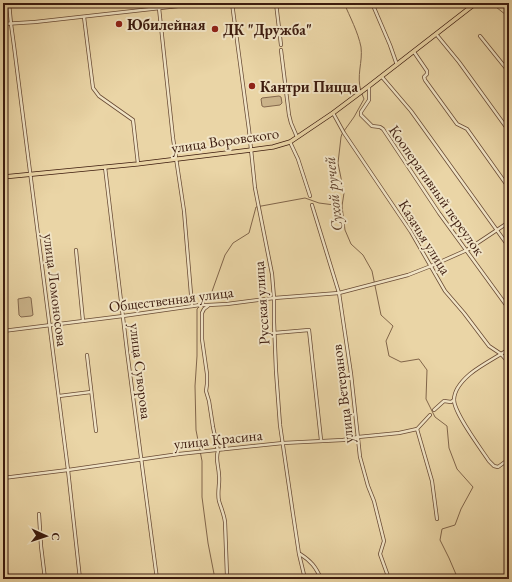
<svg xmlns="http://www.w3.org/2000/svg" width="512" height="582" font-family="'EB Garamond',serif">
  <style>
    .pitch { fill: #ccb58c; stroke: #84684d }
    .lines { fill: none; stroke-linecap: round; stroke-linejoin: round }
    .stream { stroke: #81654a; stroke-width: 1 }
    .minor-casing { stroke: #684a34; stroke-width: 4 }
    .major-casing { stroke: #3c1b0e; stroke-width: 5 }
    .minor { stroke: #f1e4c5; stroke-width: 2.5 }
    .major { stroke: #ead5a6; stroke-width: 3.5 }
    .poi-dot { fill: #8f2418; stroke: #f1e4c5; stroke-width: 1.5 }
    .labels { text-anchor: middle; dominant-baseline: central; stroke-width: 4; stroke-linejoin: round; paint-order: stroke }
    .poi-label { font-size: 15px; font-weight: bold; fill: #3c1b0e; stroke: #f1e4c5; text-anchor: start }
    .street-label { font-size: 15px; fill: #3c1b0e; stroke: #f1e4c5 }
    .water-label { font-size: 16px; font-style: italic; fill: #644631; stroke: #f1e4c5 }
  </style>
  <rect width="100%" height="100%" fill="#ead5a6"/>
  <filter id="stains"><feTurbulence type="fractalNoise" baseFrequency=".005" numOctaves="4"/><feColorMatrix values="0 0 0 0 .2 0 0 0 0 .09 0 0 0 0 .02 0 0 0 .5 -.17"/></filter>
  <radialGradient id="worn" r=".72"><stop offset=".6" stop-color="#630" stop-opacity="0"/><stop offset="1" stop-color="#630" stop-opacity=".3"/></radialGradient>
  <!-- pitch -->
  <g class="pitch">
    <polygon points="279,96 281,97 282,103 280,105 264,107 262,106 261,99 262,98"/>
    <polygon points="29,297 31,298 33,315 31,316 21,317 19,315 18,299"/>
  </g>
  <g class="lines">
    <!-- stream -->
    <g class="stream">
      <path d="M344 3C350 17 358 32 361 47 363 62 356 76 361 91"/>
      <polyline points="491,3 506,15 509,15"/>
      <polyline points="344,131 354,117 364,99 362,94"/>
      <polyline points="342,134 341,137 338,163 344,193 342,206 345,230 351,244 363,255 372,271 381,315 393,326 386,341 389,356 401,362 419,359 427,370 426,399 435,417 447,426 449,448 457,469 473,487 461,509 455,525 442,529 440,540 449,558 458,579"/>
      <polyline points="202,304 210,297 225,255 233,243 249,233 256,207 305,198 319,203 342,206"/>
      <polyline points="200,306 197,309 197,356 195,386 196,430 202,461 202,497 208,543 215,579"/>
    </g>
    <defs>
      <g id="minor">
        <polyline points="9,3 11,24 14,46 68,470 80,579"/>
        <polyline points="232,3 249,130 255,188 272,274 274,298 274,322 276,371 280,425 293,514 299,554 305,579"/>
        <polyline points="276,3 281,45"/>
        <polyline points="372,3 390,45 397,65"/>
        <polyline points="503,3 509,10"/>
        <polyline points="159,8 173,138 184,211 192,306"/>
        <polyline points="84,17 93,88 99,96 133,120 138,164"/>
        <polyline points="3,24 35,22 205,3"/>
        <polyline points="436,34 459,62 509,131"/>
        <polyline points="480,36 509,72"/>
        <polyline points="281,50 289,115 291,123 297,137"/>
        <polyline points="414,52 427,71 427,74 424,77 425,80 457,124 467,129 509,188"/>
        <polyline points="382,77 411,111 509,247"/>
        <polyline points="369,86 369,100 361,112 361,115 372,126 380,127 383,129 439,213 509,309"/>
        <polyline points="333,113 344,133 411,232 445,291 464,313 489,346 501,354 509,363"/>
        <polyline points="290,142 298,159 310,196"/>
        <polyline points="105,167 127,351 157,579"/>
        <polyline points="312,205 339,293 351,374 360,457 368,486 374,501 384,541 380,554 389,579"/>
        <polyline points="76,250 83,321"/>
        <path d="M208 306 204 309 202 313V339L207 374V384L206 391 209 401 213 427 218 451C215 459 219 467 219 476 220 484 217 492 219 501 221 508 224 514 225 522L227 576 229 579"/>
        <polyline points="3,331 123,316 200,305 208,305 227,304 274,298 339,293 408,275 431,266 467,250 509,222"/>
        <polyline points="274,333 309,330 321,440"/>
        <path d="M509 349C497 357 481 365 470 374 463 380 454 390 454 400 454 413 481 449 489 461L494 466 498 467 509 459"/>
        <polyline points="87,355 96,431"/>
        <polyline points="59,396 91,392"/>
        <polyline points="434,410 444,401 451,402 454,400"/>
        <polyline points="417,429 432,481 437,519"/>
        <polyline points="3,478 68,470 179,454 283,443 343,440 358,437 399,433 417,429 430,415"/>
        <polyline points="39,514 41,546 45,579"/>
        <polyline points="3,544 7,579"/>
        <path d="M300 554C311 561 316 567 321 579"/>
      </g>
      <polyline id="major" points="3,177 137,164 251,150 273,147 290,142 333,113 369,86 476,3"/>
    </defs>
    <!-- minor casing -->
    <use href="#minor" class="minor-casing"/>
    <!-- major casing -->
    <use href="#major" class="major-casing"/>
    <!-- minor -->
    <use href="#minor" class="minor"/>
    <!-- major -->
    <use href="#major" class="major"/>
  </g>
  <!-- markers -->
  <g class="poi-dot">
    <circle cx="119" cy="24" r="4"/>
    <circle cx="215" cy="29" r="4"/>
    <circle cx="252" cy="86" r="4"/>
  </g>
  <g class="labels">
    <!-- poi labels -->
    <g class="poi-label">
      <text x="127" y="24">Юбилейная</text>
      <text x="223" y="29">ДК "Дружба"</text>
      <text x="260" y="86">Кантри Пицца</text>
    </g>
    <!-- street labels -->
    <g class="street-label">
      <text transform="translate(225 140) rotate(-8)">улица Воровского</text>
      <text transform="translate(437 190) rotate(55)">Кооперативный переулок</text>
      <text transform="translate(425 237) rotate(58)">Казачья улица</text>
      <text transform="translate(56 290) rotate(83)">улица Ломоносова</text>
      <text transform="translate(171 299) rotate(-7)">Общественная улица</text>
      <text transform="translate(261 303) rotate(-94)">Русская улица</text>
      <text transform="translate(141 371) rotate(83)">улица Суворова</text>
      <text transform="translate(342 394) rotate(-97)">улица Ветеранов</text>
      <text transform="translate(218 439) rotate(-6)">улица Красина</text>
    </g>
    <!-- water labels -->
    <g class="water-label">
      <text transform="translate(333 194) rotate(-96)">Сухой ручей</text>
    </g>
  </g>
  <!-- margin -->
  <rect width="512" height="582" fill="none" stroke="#ead5a6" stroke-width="16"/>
  <rect x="4" y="4" width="504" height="574" fill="none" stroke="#3c1b0e" stroke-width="2"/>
  <rect x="8" y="8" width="496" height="566" fill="none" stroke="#3c1b0e"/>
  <!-- north arrow -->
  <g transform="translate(46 536) rotate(93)" stroke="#f1e4c5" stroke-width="3" paint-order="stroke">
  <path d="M0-3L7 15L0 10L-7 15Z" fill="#3c1b0e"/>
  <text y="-6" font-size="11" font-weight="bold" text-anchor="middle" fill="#3c1b0e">С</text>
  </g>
  <rect width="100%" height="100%" filter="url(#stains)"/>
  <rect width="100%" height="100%" fill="url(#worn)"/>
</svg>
